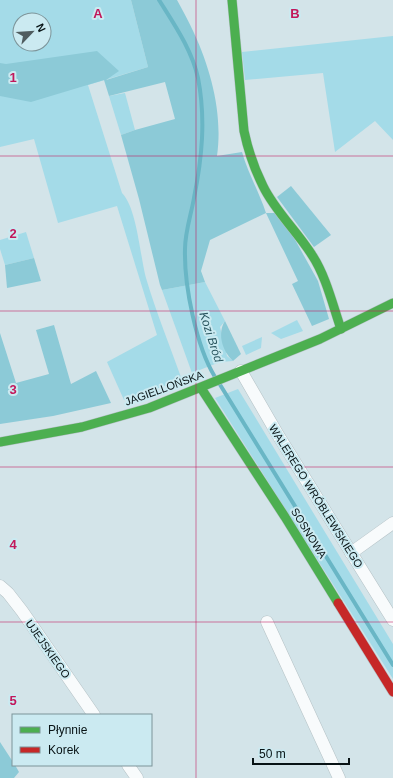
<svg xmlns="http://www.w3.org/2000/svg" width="393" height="778" font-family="Arial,sans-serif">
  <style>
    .green { fill: #a4dbe8; fill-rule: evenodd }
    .forest { fill: #8ccad7 }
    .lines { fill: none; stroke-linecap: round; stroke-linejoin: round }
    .stream { stroke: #69b6c5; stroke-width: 4 }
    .street-casing { stroke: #b4c1c5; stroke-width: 13 }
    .fast-casing { stroke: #b4c1c5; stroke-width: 10 }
    .jam-casing { stroke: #b4c1c5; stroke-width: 10 }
    .street { stroke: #f8fbfc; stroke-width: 12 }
    .fast { stroke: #4caf50; stroke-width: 9 }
    .jam { stroke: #c62828; stroke-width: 9 }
    .grid { fill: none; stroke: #c2185b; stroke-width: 1; stroke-opacity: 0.55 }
    .labels { text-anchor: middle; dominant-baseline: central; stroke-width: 4; stroke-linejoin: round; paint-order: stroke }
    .street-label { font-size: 11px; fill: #081315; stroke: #cbeaf1 }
    .water-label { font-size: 12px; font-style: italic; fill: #2a565f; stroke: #cbeaf1 }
    .grid-label { font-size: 13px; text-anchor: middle; font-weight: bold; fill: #c2185b; stroke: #cbeaf1; stroke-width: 4; stroke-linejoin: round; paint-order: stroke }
  </style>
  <rect width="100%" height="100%" fill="#d3e4e9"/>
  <!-- green -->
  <g class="green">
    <path d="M0 0H131L148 67 88 85 122 193C137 208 140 256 146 278 156 312 170 346 182 380L124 400 107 362 157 335 117 206 58 223 34 139 0 147ZM20 20H44V44H20Z"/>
    <polygon points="393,36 393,140 375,121 335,152 323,73 245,80 242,52"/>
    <polygon points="125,93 135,130 121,135 109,96"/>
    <polygon points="26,232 34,258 5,265 0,249 0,240"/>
    <polygon points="205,282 225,321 220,327 227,356 233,361 220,362 192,373 162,290"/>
    <polygon points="297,320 303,331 281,339 271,333"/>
    <polygon points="262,337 261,348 246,355 242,346"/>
    <polygon points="238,389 393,644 393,679 215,398"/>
  </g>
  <!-- forest -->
  <g class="forest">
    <path d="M131 0H177C183 11 189 22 194 33 211 70 223 114 217 156L242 152C248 173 259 192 266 213H275L293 236 318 281 329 319 312 326 292 284 298 281 266 213 210 240 201 271 205 282 162 290 160 285 139 199 121 135 135 130 175 119 165 82 109 96 104 80 31 102 0 96V63L6 64 97 51 119 71 106 80 148 67Z"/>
    <polygon points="291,186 331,235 314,247 277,197"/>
    <polygon points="34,258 41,281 7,288 5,265"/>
    <path d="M225 321 241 354 233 361C222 351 217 333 225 321Z"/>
    <polygon points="54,325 71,384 96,371 111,403 53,416 0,424 0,333 16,383 49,374 36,330"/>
    <polygon points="0,742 13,762 13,765 15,765 19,772 14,778 0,778"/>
  </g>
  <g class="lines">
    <!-- stream -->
    <g class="stream">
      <path d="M159 0C174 24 192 50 198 78 206 119 202 158 194 198 191 215 185 232 185 249 184 285 196 346 215 377"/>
      <polyline points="219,383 393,665"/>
    </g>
    <defs>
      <g id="street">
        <polyline points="241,371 278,435 393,620"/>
        <polyline points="351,553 393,523"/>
        <polyline points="0,586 8,593 22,611 94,715"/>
        <polyline points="267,622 339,778"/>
        <polyline points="128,765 137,778"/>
      </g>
      <g id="fast">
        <path d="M232 0 244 131C248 150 254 168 263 186 275 211 297 231 312 255 326 276 333 306 341 329"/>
        <polyline points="201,388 285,517 338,603"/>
        <polyline points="0,442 82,427 149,408 320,339 393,303"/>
      </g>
      <polyline id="jam" points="338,603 393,692"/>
    </defs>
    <!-- street casing -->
    <use href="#street" class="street-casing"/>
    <!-- fast casing -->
    <use href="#fast" class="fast-casing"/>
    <!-- jam casing -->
    <use href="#jam" class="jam-casing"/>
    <!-- street -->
    <use href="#street" class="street"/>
    <!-- fast -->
    <use href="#fast" class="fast"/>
    <!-- jam -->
    <use href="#jam" class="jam"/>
  </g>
  <!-- grid -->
  <path class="grid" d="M196 0V778M0 156H393M0 311H393M0 467H393M0 622H393"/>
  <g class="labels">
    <!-- street labels -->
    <g class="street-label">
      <text transform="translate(164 388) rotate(-20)">JAGIELLOŃSKA</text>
      <text transform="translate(316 496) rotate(58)">WALEREGO WRÓBLEWSKIEGO</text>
      <text transform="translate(309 533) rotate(58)">SOSNOWA</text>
      <text transform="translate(48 649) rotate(55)">UJEJSKIEGO</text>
    </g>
    <!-- water labels -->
    <g class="water-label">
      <text transform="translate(211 337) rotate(72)">Kozi Bród</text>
    </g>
  </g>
  <g class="grid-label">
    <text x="98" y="18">A</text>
    <text x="295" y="18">B</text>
    <text x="13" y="82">1</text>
    <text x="13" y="238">2</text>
    <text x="13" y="394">3</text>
    <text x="13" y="549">4</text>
    <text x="13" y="705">5</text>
  </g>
  <!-- legend -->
  <rect x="12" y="714" width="140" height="52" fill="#cbeaf1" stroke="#7d9499"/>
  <rect x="20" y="727" width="20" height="6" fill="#4caf50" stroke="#7d9499"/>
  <text x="48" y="734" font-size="12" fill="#081315">Płynnie</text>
  <rect x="20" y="747" width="20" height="6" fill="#c62828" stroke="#7d9499"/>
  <text x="48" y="754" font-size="12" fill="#081315">Korek</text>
  <!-- north arrow -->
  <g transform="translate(32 32) rotate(65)"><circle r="19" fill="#cbeaf1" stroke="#7d9499"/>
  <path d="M0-3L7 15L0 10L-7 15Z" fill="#4f5c5f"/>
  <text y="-6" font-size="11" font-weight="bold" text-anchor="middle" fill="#081315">N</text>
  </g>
  <!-- scale -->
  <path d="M253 758v6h96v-6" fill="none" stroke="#081315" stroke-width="2"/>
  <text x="259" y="758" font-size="12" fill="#081315" stroke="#cbeaf1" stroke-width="3" paint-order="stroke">50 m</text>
</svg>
